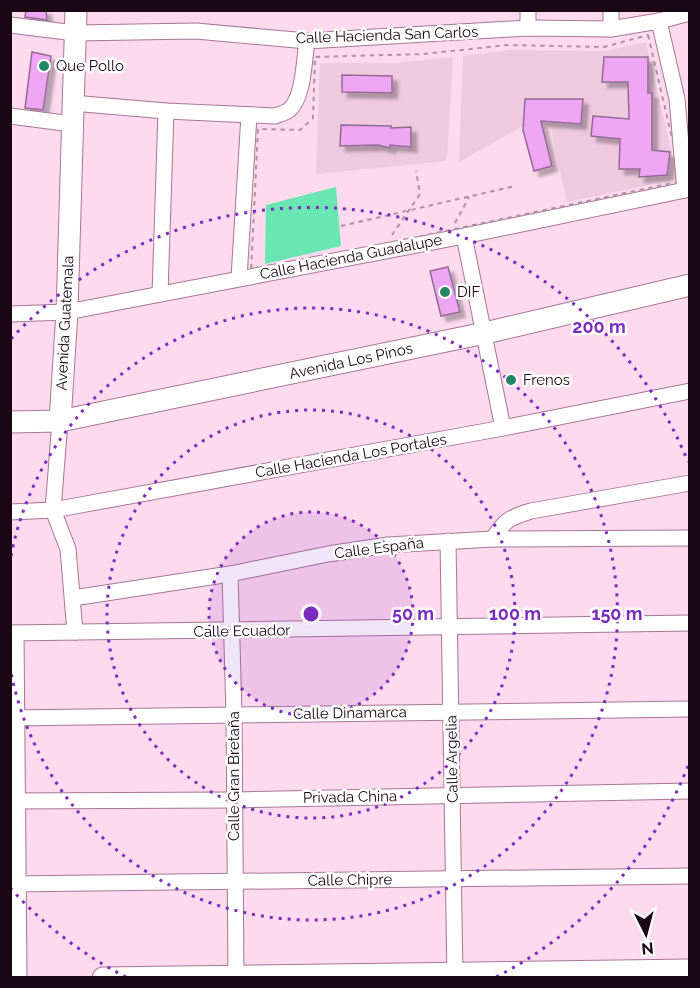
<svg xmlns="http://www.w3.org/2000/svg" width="700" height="988" font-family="Raleway,sans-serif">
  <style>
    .built { fill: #efc9de }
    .green { fill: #68e7b3 }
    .building { fill: #eea5f4; stroke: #916b94; stroke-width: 1.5; filter: url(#shadow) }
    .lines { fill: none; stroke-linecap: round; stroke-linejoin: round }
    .street-casing { stroke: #a97593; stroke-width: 17 }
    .secondary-casing { stroke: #a97593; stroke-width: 23 }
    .path { stroke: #af92a2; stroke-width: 2; stroke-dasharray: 4.5 4.5; stroke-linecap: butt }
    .street { stroke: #fff; stroke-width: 15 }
    .secondary { stroke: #fff; stroke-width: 21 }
    .ring { fill: none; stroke: #7b2cbf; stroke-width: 3; stroke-dasharray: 3 6 }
    .poi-dot { fill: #228863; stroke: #fff; stroke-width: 2 }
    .labels { text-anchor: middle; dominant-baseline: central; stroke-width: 5; stroke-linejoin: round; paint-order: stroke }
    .street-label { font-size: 15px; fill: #1a0713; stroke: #fff }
    .poi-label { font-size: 15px; fill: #1a0713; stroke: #fff; text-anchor: start }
    .centre { fill: #7b2cbf; stroke: #fff; stroke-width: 3 }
    .ring-label { font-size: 18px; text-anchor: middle; font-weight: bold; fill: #7b2cbf; stroke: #fff; stroke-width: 5; stroke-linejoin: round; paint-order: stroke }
  </style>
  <defs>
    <filter id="shadow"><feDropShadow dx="5.5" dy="5.5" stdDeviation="1.5" flood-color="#0004"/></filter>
  </defs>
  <rect width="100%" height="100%" fill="#fddaed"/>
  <!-- built -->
  <g class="built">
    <polygon points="646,42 678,179 567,202 550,125 525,125 459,162 463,56 509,50 605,51"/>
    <polygon points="453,57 447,161 316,174 320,63 396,63"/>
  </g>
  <!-- green -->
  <polygon class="green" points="336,187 341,246 265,264 266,205"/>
  <!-- building -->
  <g class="building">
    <polygon points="26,10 46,10 47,20 25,17"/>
    <polygon points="32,52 51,56 43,110 25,108"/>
    <polygon points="604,57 648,57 648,93 652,93 652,150 670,152 667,175 639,177 640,169 619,169 620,139 591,136 593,116 629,119 628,82 602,82"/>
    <polygon points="342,75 392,76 392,93 342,92"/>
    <polygon points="525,99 583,99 581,124 541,121 552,166 534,171 523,130"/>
    <polygon points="341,125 391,126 391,128 411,127 411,147 390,145 390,148 378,145 340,146"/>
    <polygon points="448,267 460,312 441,316 430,271"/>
  </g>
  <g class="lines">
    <defs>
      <g id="street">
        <polyline points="611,10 611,29"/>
        <polyline points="659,21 677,99 685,190"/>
        <polyline points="10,25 75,33 196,31 307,41 528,28 611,29 659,21 690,13"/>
        <polyline points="528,28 528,10"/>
        <path d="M72 103 166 111 275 116C280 114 285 113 289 110 304 98 304 59 307 41"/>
        <polyline points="10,116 72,124"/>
        <polyline points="464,236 503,428"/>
        <polyline points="239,278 249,115"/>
        <polyline points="160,294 166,111"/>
        <polyline points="10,314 67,312 464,236 690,189"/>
        <polyline points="60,421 53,510 68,549 75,632"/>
        <polyline points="10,512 53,510 503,428 690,391"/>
        <path d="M493 539C504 520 511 517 531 511L690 483"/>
        <polyline points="448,541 455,978"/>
        <polyline points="230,574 234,714 236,978"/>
        <polyline points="73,598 230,574 328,554 388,545 493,539 690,538"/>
        <polyline points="10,633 690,623"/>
        <polyline points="16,633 19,978"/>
        <polyline points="10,718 690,709"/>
        <polyline points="10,801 234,800 690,791"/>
        <polyline points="10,884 690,876"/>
      </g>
      <g id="secondary">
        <polyline points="60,421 67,312 76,10"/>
        <polyline points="10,422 60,421 485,333 690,285"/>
        <polyline points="103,978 690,970"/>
      </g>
    </defs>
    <!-- street casing -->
    <use href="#street" class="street-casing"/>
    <!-- secondary casing -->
    <use href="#secondary" class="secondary-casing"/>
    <!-- path -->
    <g class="path">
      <polygon points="648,35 682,181 251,272 258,129 300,130 313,118 315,57 424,54 507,45 604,47"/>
      <polyline points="455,223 469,197"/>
      <polyline points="341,226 515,186"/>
      <polyline points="392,235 420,194 416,171"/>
    </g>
    <!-- street -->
    <use href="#street" class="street"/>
    <!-- secondary -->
    <use href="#secondary" class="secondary"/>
  </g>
  <!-- distance rings -->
  <circle cx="311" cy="614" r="102" fill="#7b2cbf" fill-opacity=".12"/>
  <g class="ring">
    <circle cx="311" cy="614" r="102"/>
    <circle cx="311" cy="614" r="204"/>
    <path d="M11 556A306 306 0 1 1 11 672"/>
    <path d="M688 766A407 407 0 0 1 496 977M126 977A407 407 0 0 1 11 889M11 339A407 407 0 0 1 688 462"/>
  </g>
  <!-- markers -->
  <g class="poi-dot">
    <circle cx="44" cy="66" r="6"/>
    <circle cx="445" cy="292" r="6"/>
    <circle cx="511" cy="380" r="6"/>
  </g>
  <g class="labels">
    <!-- street labels -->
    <g class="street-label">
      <text transform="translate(387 35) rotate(-2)">Calle Hacienda San Carlos</text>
      <text transform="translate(351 257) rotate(-11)">Calle Hacienda Guadalupe</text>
      <text transform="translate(65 323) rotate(-87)">Avenida Guatemala</text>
      <text transform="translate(351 361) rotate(-12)">Avenida Los Pinos</text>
      <text transform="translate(351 456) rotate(-10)">Calle Hacienda Los Portales</text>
      <text transform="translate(379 548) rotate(-7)">Calle España</text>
      <text transform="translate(242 631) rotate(-1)">Calle Ecuador</text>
      <text transform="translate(350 713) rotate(-1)">Calle Dinamarca</text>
      <text transform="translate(452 759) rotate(-91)">Calle Argelia</text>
      <text transform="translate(234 776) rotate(-90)">Calle Gran Bretaña</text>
      <text transform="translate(350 797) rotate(-1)">Privada China</text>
      <text transform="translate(350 880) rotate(-1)">Calle Chipre</text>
    </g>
    <!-- poi labels -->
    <g class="poi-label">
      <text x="56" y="66">Que Pollo</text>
      <text x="457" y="292">DIF</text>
      <text x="523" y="380">Frenos</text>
    </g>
  </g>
  <circle cx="311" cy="614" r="9" class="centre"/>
  <g class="ring-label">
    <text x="599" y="333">200 m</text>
    <text x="413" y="620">50 m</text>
    <text x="515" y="620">100 m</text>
    <text x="617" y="620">150 m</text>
  </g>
  <!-- border -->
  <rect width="700" height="988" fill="none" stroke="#1a0713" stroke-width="24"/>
  <!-- north arrow -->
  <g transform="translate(646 934) rotate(174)" stroke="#ffffff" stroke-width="4.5" paint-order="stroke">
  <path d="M0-4.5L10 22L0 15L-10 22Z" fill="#1a0713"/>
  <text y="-9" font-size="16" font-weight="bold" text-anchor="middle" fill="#1a0713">N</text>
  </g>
</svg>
